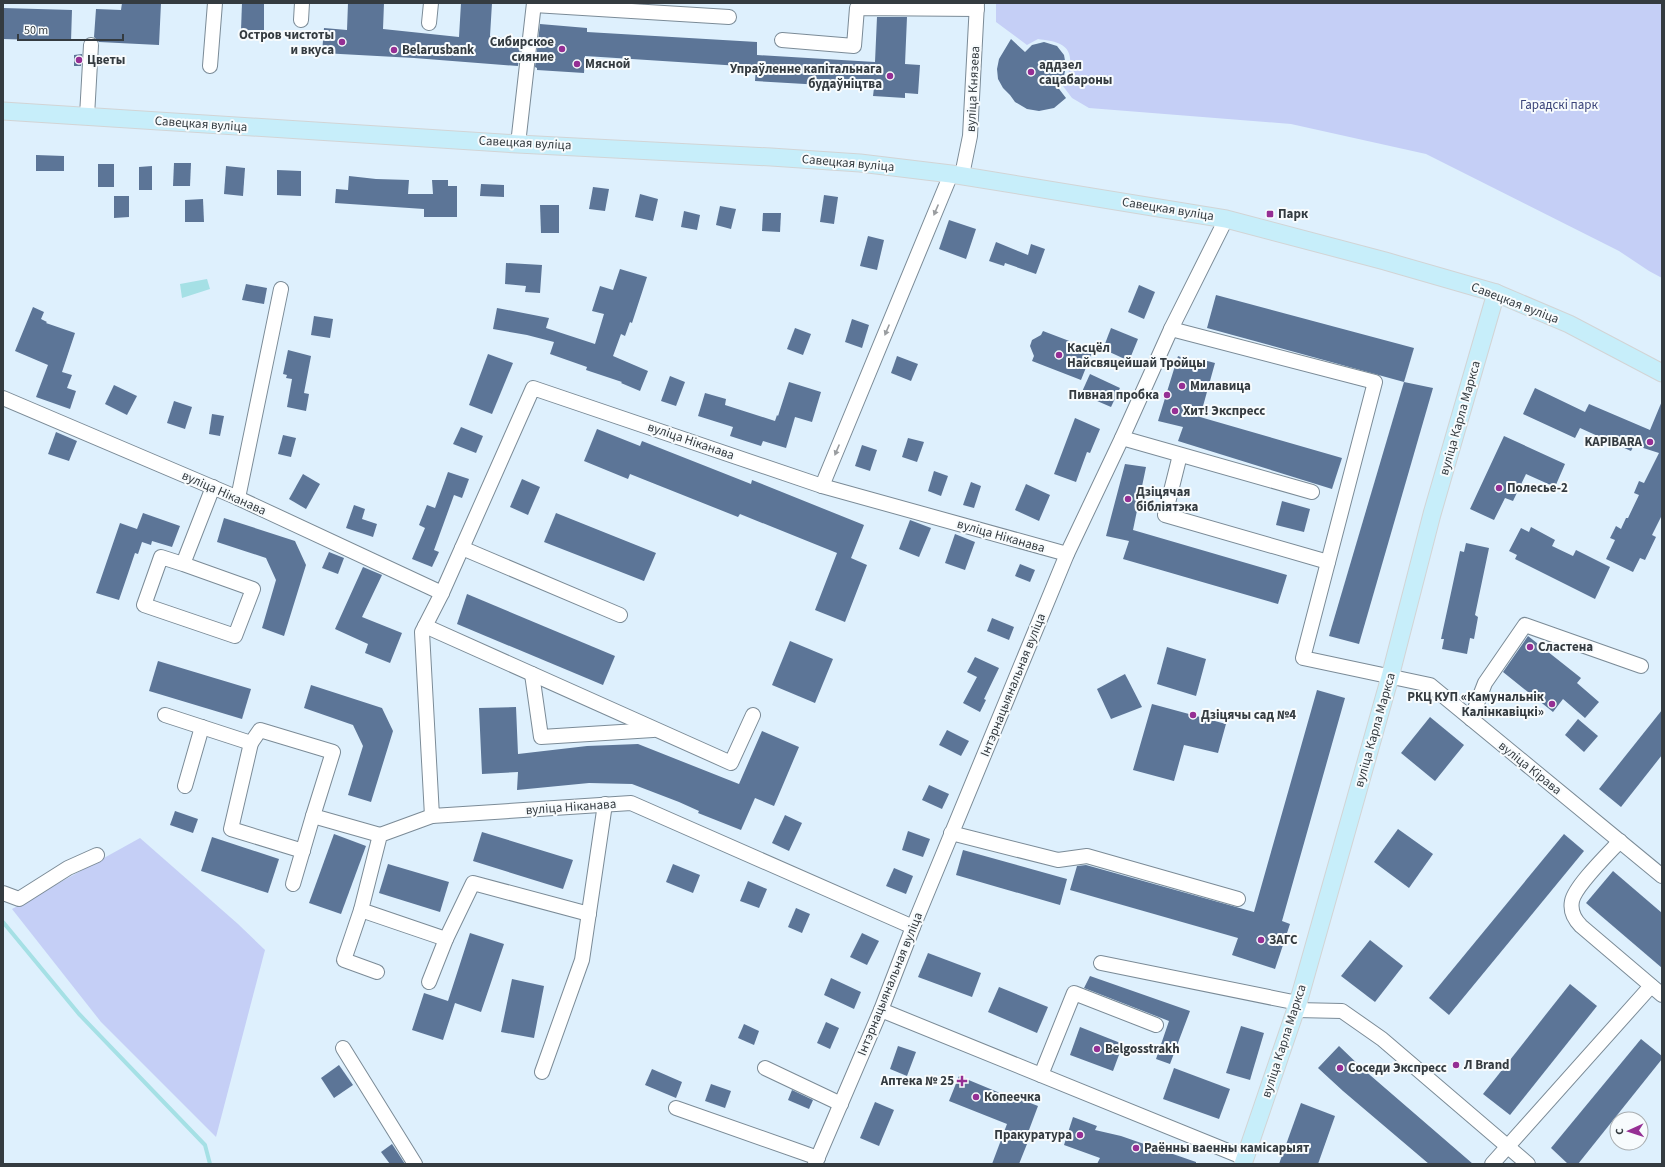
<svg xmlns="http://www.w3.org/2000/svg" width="1665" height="1167" font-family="'Source Sans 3',sans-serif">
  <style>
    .green { fill: #c5cff6 }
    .water { fill: #a5e0e5 }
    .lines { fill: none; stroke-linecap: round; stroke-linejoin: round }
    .stream { stroke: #a5e0e5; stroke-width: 4 }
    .building { fill: #5c7597 }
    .minor-casing { stroke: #7b8b97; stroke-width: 16 }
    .major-casing { stroke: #d2d4d5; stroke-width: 19 }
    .minor { stroke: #fff; stroke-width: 14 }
    .major { stroke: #c7eefa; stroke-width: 17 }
    .oneway { fill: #9a9da0 }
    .poi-dot { fill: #952f94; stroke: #f7fbfd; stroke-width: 1.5 }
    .labels { text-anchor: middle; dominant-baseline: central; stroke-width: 4; stroke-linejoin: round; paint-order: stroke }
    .poi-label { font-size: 13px; font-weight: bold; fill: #343b40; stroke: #f7fbfd; text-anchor: start }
    .street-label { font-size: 13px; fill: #343b40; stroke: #f7fbfd }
    .park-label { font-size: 13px; fill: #3a4379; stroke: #f7fbfd }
  </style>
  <rect width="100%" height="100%" fill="#def0fd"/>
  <!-- green -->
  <g class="green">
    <path d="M996 3H1662V278L1649 271 1619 251 1426 154 1291 124 1089 108 1072 98 1063 86C1069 74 1077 52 1060 44 1054 41 1045 40 1038 39L1027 45 996 22Z"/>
    <polygon points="140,838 238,924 265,950 216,1137 101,1022 12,909"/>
  </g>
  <!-- water -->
  <polygon class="water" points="207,279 210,289 182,298 180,284"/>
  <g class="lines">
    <!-- stream -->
    <polyline class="stream" points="3,922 79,1014 205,1145 210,1164"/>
  </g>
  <!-- building -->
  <g class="building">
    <polygon points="122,3 161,3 159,45 99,42 94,37 96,9 121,10"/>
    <polygon points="242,3 264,3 264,30 241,30"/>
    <polygon points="348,3 384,3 383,29 459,37 461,3 492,3 490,36 521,39 518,66 414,58 322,53 324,28 347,30"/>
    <polygon points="3,8 72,10 71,41 3,39"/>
    <polygon points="877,17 907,17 905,64 920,65 918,94 905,93 905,98 873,96 874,88 755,81 756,67 585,56 584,73 537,70 537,68 535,67 540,24 587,28 587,32 757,42 757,55 875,62"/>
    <polygon points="1011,39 1025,52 1032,45 1044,42 1057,46 1064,55 1066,66 1064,76 1056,85 1066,98 1054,108 1039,111 1027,109 1015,102 1010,95 1003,88 998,79 997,69 999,59"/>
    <polygon points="82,54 81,66 74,66 74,55"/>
    <polygon points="36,155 64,156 64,171 36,171"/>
    <polygon points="174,163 191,163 190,186 173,186"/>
    <rect x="98" y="164" width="16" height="23"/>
    <polygon points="152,166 152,190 139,190 139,167"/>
    <polygon points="226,166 245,168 243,196 224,194"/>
    <polygon points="277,170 301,171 301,196 277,195"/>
    <polygon points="349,176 376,179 409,180 408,194 433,194 432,180 448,180 448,186 457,186 457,217 424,217 424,209 335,203 336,189 348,190"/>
    <polygon points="481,184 504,185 504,197 480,196"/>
    <polygon points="593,187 609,189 605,211 589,209"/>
    <polygon points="640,194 658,199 653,221 635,217"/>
    <polygon points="824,195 838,197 834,224 820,222"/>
    <polygon points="114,196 129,196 129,217 114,218"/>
    <polygon points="203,199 204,222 185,222 185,200"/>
    <polygon points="540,205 559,205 559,233 541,233"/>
    <polygon points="720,206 736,209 731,229 716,225"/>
    <polygon points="684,211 700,215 697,230 681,227"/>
    <polygon points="763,213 781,213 780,232 762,231"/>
    <polygon points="949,220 976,229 966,259 939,249"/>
    <polygon points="868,236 884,240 877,270 860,266"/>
    <polygon points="996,242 1028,255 1031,244 1045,249 1036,274 1005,263 1004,266 989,261"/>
    <polygon points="506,263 542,265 540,293 525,292 526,286 505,284"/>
    <polygon points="620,269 647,277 632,323 630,322 625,336 621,334 613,356 648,371 640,391 621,383 622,382 586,370 587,367 550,354 554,342 527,335 493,329 497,308 549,318 546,328 595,344 604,314 592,311 600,286 613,290"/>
    <polygon points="246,284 267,288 264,304 242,300"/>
    <polygon points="1139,285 1155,292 1144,319 1128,312"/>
    <polygon points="1216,295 1414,348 1404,382 1207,328"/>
    <polygon points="33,307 44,312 41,319 47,322 46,323 75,333 62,372 72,375 67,388 76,391 70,409 36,397 48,365 15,351"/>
    <polygon points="314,316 333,319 330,338 311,335"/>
    <polygon points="852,319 869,325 862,348 845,342"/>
    <polygon points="795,328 811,334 803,355 787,349"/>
    <polygon points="1111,328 1138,339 1129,361 1103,349"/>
    <polygon points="1043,331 1093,350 1081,380 1032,361 1034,356 1030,346 1032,340 1041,335"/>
    <polygon points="288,350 311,356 304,393 309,394 306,411 287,407 292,379 286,378 287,375 283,374"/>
    <polygon points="488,354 513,363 492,414 469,405"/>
    <polygon points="897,356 918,364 911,381 891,373"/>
    <polygon points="1178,356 1194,362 1196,358 1215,363 1200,417 1342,458 1332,489 1178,441 1183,427 1158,421"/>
    <polygon points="1090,374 1120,388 1111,407 1081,394"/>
    <polygon points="670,376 685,382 676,406 661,401"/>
    <polygon points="789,382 821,392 812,422 795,417 786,448 763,441 761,446 730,436 733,427 698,416 705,393 726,399 725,405 775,421 777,415 778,416"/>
    <polygon points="1404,382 1433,388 1359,644 1329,636"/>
    <polygon points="114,385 137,396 127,415 105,404"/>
    <polygon points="1535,388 1585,412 1589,404 1650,430 1662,401 1662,515 1652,535 1656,537 1645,560 1640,558 1633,572 1606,559 1615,540 1610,538 1616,526 1621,529 1626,518 1628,518 1639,495 1634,493 1639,481 1644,483 1659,453 1634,445 1631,451 1580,428 1575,438 1523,414"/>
    <polygon points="174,401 192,407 185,429 167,423"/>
    <polygon points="212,414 224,416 220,436 209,434"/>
    <polygon points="1075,418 1100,429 1090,453 1087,452 1076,482 1054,474"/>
    <polygon points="461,427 483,436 476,453 453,444"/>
    <polygon points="597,429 640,446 642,441 751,484 752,480 864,525 851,558 867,565 845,622 815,610 837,553 740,514 738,517 630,474 628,479 584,461"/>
    <polygon points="56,432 77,441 69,461 48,454"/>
    <polygon points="283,435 296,438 291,457 278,454"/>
    <polygon points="1504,436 1565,464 1555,487 1526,474 1513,501 1505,498 1494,520 1470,509"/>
    <polygon points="908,438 924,442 917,462 902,457"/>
    <polygon points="862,445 877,450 870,471 855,466"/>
    <polygon points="1125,464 1146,467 1133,530 1287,575 1278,604 1123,559 1129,541 1106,536"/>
    <polygon points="934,471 948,476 941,496 928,491"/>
    <polygon points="448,472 469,479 462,498 454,495 434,550 439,552 432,567 412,559 425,528 419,525 427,505 435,508"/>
    <polygon points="303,474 320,484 306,509 289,499"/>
    <polygon points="522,479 540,487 528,515 510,507"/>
    <polygon points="971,482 981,486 974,508 963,505"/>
    <polygon points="1026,484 1050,495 1039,521 1015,510"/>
    <polygon points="1282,501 1310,509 1304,532 1276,525"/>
    <polygon points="354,505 365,509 362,519 377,524 373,537 346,528"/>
    <polygon points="143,513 180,526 172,547 152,541 151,545 142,542 138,554 135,553 119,600 96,593 120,523 137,529"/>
    <polygon points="556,513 656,553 644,581 544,542"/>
    <polygon points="224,518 295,541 306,565 284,636 262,628 276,580 266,558 217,542"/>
    <polygon points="910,520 931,528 919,557 899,549"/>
    <polygon points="1531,527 1555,540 1552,546 1573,556 1576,550 1610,567 1595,599 1515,559 1517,555 1509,551 1521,528 1529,532"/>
    <polygon points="955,534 975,542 965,570 945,563"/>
    <polygon points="1466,543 1489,548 1475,615 1478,617 1474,639 1470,638 1467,654 1442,649 1444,639 1441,639 1460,551 1464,552"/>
    <polygon points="329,552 344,558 338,574 322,568"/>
    <polygon points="1020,564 1035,570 1030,582 1015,576"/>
    <polygon points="363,567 382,575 362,617 402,633 390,663 365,653 368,644 335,629"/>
    <polygon points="467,594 615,656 603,685 457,624"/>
    <polygon points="992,618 1014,627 1009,640 987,631"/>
    <polygon points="1528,636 1581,678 1577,683 1599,702 1585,718 1563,699 1553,712 1503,672"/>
    <polygon points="790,641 833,659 815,703 772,685"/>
    <polygon points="1167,647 1206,659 1196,696 1157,684"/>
    <polygon points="975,657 999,668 984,699 986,700 980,712 963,703 977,677 967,672"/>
    <polygon points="158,661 251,689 242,719 149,691"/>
    <polygon points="1125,674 1142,707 1111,719 1097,689"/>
    <polygon points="311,685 382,708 393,731 371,802 348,795 363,746 353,725 304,708"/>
    <polygon points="1317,690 1345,698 1282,921 1290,924 1275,969 1232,955 1238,938 1070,890 1077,866 1086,865 1254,912"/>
    <polygon points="1152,704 1226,724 1218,753 1184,745 1174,781 1133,770"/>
    <polygon points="516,707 518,754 587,746 638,744 739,784 762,731 799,747 774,806 755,798 741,830 698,813 699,811 679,802 632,784 589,783 517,790 518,772 482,774 479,708"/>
    <polygon points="1662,710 1662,755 1621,807 1599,789"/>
    <polygon points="1430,717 1464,745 1435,781 1401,753"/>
    <polygon points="1578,719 1598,736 1584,752 1565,735"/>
    <polygon points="947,730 969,741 961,756 939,745"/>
    <polygon points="929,785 949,794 942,809 922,800"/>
    <polygon points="175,811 198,819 193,833 170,825"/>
    <polygon points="785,815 802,823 789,851 772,843"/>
    <polygon points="1398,829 1433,854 1409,888 1374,862"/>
    <polygon points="908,831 930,839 923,857 902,850"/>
    <polygon points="482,832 573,860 563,889 473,861"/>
    <polygon points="334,834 366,846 341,914 309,903"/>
    <polygon points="1564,834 1584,851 1449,1015 1429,998"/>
    <polygon points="212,837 279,859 268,893 201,871"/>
    <polygon points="963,850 1067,879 1060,905 956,875"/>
    <polygon points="388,864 449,882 440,912 379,893"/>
    <polygon points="673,864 700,875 693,893 666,882"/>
    <polygon points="894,868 913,876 906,894 886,886"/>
    <polygon points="1613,871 1662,913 1662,968 1586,903"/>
    <polygon points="748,881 767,889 759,908 740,901"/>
    <polygon points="796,908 810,914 802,933 788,927"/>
    <polygon points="470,933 504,944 481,1012 455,1003 443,1040 412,1030 424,993 448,1001"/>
    <polygon points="862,933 879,941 867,965 850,957"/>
    <polygon points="1370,940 1403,966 1375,1002 1341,976"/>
    <polygon points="928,953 981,973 972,997 918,977"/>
    <polygon points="1090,976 1190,1011 1170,1064 1156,1059 1169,1021 1084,988"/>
    <polygon points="831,978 861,992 854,1009 824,995"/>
    <polygon points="512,979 544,986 534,1038 501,1032"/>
    <polygon points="1570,984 1597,1006 1510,1115 1483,1094"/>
    <polygon points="999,987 1048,1007 1037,1033 988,1012"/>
    <polygon points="826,1022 839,1028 830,1049 817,1043"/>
    <polygon points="744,1024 759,1031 754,1045 738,1038"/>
    <polygon points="1241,1026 1264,1033 1250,1080 1226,1073"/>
    <polygon points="1080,1027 1123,1044 1113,1071 1070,1055"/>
    <polygon points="1641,1039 1662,1056 1662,1059 1578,1164 1568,1164 1551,1148"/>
    <polygon points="898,1046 916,1052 907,1076 890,1069"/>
    <polygon points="1339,1046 1363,1069 1473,1164 1429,1164 1343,1091 1318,1068"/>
    <polygon points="339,1065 353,1085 334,1098 321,1078"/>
    <polygon points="1174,1068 1230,1089 1219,1119 1163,1099"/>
    <polygon points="652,1069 682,1082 676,1098 645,1085"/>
    <polygon points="959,1076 1019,1101 1020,1099 1038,1106 1026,1138 1029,1139 1019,1164 992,1164 1007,1124 949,1101"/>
    <polygon points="711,1084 731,1091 725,1108 705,1101"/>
    <polygon points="792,1090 813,1100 809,1109 788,1100"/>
    <polygon points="875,1102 894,1110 879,1146 860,1138"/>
    <polygon points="1301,1103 1335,1116 1318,1164 1279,1164"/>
    <polygon points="1073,1117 1097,1126 1095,1130 1121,1136 1196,1162 1196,1164 1097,1164 1100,1158 1064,1145"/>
    <polygon points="392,1144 405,1164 390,1164 381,1152"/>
  </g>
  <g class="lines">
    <defs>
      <g id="minor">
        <polyline points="534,5 729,17"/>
        <polyline points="301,20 302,3"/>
        <polyline points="429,23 431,3"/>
        <polyline points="782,40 854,46 857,8 977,9"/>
        <polyline points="210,66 215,3"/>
        <polyline points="87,116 91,45"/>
        <polyline points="518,144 534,3"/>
        <polyline points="962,175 970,136 977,3"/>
        <polyline points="1171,329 1375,382 1303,658 1430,685 1662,876"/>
        <polyline points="3,398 238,498 442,593"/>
        <polyline points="1122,438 1312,492"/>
        <polyline points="1180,455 1165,515 1328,562"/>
        <polyline points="822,486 951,174"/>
        <polyline points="238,498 281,289"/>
        <polyline points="462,548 620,615"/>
        <polyline points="183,564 253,589 235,636 144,605 161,557 183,564 213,487"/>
        <polyline points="425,626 731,763 753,715"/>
        <polyline points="532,674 541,737 653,730"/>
        <polyline points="165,715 251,743 260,730 333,752 313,816 380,835"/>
        <polyline points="1471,719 1485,683 1525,625 1641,666"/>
        <polyline points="251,743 231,829 303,851"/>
        <polyline points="185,786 202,727"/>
        <polyline points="432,816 380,835 361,910 446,939 473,883 589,914"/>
        <polyline points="951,833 1058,860 1087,856 1238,899"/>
        <path d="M1620 841C1608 854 1575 886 1572 901 1570 911 1574 919 1581 926L1662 995"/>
        <polyline points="293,884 313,816"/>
        <polyline points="3,893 19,899 68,868 97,855"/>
        <polyline points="361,910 344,960 377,972"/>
        <polyline points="913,927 631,803 432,816 422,632 442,593 533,388 822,486 1067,554"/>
        <polyline points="1101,963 1298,1003"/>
        <polyline points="429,982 446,939"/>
        <polyline points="881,1010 1245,1158"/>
        <polyline points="1296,1010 1342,1011 1382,1039 1528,1164"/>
        <polyline points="343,1048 415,1164"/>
        <polyline points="765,1068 841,1104"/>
        <polyline points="542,1072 582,960 605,804"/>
        <polyline points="1041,1075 1074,993 1156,1025"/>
        <polyline points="676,1108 818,1158"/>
        <polyline points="815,1164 881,1010 913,927 1067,554 1122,438 1171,329 1226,219"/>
        <polyline points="1492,1164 1651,986"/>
      </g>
      <g id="major">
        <polyline points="3,111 518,144 771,157 860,163 951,174 1226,219 1385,261 1496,293 1569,324 1662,373"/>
        <polyline points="1243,1164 1298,1003 1390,677 1432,514 1496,293"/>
      </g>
    </defs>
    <!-- minor casing -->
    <use href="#minor" class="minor-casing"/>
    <!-- major casing -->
    <use href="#major" class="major-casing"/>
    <!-- minor -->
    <use href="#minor" class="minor"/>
    <!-- major -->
    <use href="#major" class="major"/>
  </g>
  <!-- one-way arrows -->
  <defs><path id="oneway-solid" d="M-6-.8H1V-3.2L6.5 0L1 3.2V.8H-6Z"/></defs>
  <g class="oneway">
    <use href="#oneway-solid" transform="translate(936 210) rotate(113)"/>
    <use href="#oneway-solid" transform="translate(887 330) rotate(113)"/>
    <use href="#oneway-solid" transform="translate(837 450) rotate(113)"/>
  </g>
  <!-- markers -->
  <g class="poi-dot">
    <circle cx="342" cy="42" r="4"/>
    <circle cx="562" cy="49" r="4"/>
    <circle cx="394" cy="50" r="4"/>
    <circle cx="79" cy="60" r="4"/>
    <circle cx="577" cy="64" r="4"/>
    <circle cx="1031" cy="72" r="4"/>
    <circle cx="890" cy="76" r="4"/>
    <rect x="1266" y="210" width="8" height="8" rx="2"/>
    <circle cx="1059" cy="355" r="4"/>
    <circle cx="1182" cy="386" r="4"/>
    <circle cx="1167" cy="395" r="4"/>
    <circle cx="1175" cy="411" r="4"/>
    <circle cx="1650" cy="442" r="4"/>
    <circle cx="1499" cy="488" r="4"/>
    <circle cx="1128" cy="499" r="4"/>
    <circle cx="1530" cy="647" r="4"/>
    <circle cx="1552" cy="704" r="4"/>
    <circle cx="1193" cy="715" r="4"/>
    <circle cx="1261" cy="940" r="4"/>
    <circle cx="1097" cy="1049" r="4"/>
    <circle cx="1456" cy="1065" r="4"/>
    <circle cx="1340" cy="1068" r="4"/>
    <path d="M960 1075h4v4h4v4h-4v4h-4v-4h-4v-4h4z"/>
    <circle cx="976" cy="1097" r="4"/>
    <circle cx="1080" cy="1135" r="4"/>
    <circle cx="1136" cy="1148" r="4"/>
  </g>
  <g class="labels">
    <!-- poi labels -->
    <g class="poi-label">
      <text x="334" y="35" text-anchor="end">Остров чистоты<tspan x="334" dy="15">и вкуса</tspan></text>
      <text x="554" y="42" text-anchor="end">Сибирское<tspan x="554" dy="15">сияние</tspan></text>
      <text x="402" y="50">Belarusbank</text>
      <text x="87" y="60">Цветы</text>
      <text x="585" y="64">Мясной</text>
      <text x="1039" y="65">аддзел<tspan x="1039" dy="15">сацабароны</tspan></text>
      <text x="882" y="69" text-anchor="end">Упраўленне капітальнага<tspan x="882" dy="15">будаўніцтва</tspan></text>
      <text x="1278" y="214">Парк</text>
      <text x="1067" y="348">Касцёл<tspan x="1067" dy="15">Найсвяцейшай Тройцы</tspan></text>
      <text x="1190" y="386">Милавица</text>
      <text x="1159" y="395" text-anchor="end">Пивная пробка</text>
      <text x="1183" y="411">Хит! Экспресс</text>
      <text x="1642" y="442" text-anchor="end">KAPIBARA</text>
      <text x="1507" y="488">Полесье-2</text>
      <text x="1136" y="492">Дзіцячая<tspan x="1136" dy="15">бібліятэка</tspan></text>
      <text x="1538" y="647">Сластена</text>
      <text x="1544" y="697" text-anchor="end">РКЦ КУП «Камунальнік<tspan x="1544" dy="15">Калінкавіцкі»</tspan></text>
      <text x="1201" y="715">Дзіцячы сад №4</text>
      <text x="1269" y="940">ЗАГС</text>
      <text x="1105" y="1049">Belgosstrakh</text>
      <text x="1464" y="1065">Л Brand</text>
      <text x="1348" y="1068">Соседи Экспресс</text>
      <text x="954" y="1081" text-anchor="end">Аптека № 25</text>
      <text x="984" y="1097">Копеечка</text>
      <text x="1072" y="1135" text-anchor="end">Пракуратура</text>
      <text x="1144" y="1148">Раённы ваенны камісарыят</text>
    </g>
    <!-- street labels -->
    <g class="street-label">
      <text transform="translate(973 89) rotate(-87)">вуліца Князева</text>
      <text transform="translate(201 124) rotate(4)">Савецкая вуліца</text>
      <text transform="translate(525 143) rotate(3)">Савецкая вуліца</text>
      <text transform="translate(848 163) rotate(5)">Савецкая вуліца</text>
      <text transform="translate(1168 209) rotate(9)">Савецкая вуліца</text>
      <text transform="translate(1515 303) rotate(21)">Савецкая вуліца</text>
      <text transform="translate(1460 418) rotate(-74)">вуліца Карла Маркса</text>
      <text transform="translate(691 441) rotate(19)">вуліца Ніканава</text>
      <text transform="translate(224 493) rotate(24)">вуліца Ніканава</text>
      <text transform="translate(1001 536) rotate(16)">вуліца Ніканава</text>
      <text transform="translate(1013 685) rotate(-68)">Інтэрнацыянальная вуліца</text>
      <text transform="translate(1375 730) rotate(-74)">вуліца Карла Маркса</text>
      <text transform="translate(1530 768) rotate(39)">вуліца Кірава</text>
      <text transform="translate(571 807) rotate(-4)">вуліца Ніканава</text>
      <text transform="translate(890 984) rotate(-68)">Інтэрнацыянальная вуліца</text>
      <text transform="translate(1284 1041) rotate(-72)">вуліца Карла Маркса</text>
    </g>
    <!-- park labels -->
    <g class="park-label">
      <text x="1559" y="105">Гарадскі парк</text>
    </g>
  </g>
  <!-- border -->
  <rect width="1665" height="1167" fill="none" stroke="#343b40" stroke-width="8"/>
  <!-- north arrow -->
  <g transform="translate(1629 1131) rotate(267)"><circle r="19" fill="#f7fbfd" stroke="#a9aeb1"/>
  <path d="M0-3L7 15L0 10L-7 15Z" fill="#952f94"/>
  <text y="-6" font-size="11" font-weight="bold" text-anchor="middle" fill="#343b40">С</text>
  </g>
  <!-- scale -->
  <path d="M18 34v6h105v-6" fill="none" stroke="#343b40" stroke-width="2"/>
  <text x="24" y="34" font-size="12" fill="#343b40" stroke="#f7fbfd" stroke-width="3" paint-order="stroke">50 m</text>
</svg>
